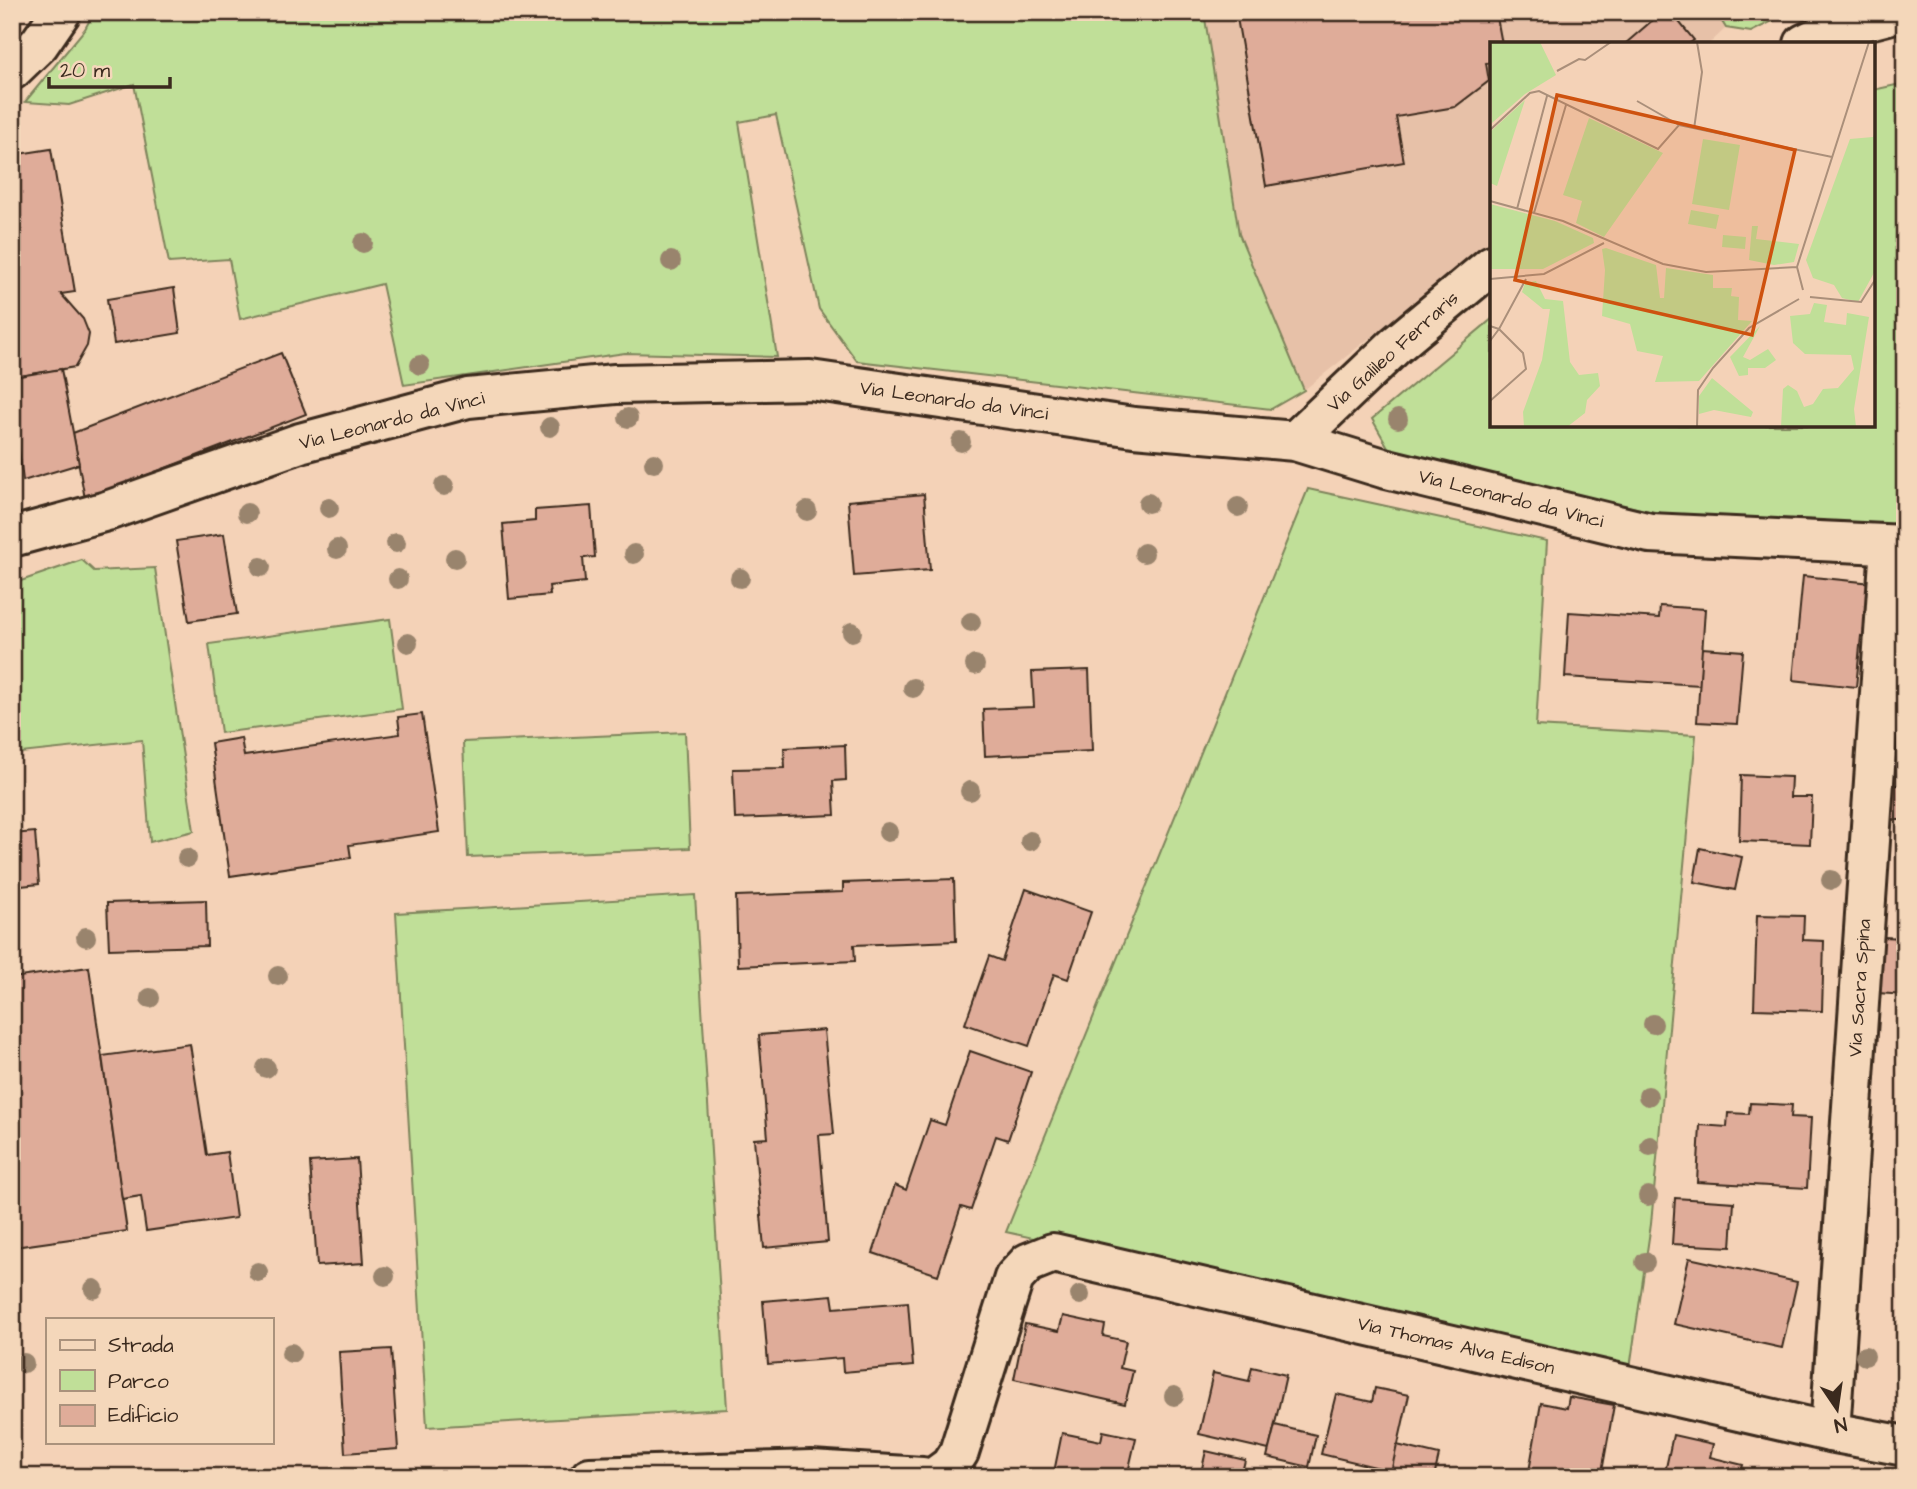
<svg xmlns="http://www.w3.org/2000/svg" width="1917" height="1489" font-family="'Architects Daughter',sans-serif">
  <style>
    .built { fill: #e7c1a8 }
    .green { fill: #c0df98; stroke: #7e845b; stroke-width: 2 }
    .building { fill: #dfac99; stroke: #3b2a1e; stroke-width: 2 }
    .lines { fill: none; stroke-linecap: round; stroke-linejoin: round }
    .minor-casing { stroke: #3b2a1e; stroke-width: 44 }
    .minor { stroke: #f4d7ba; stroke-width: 38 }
    .tree { fill: #99846d }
    .labels { text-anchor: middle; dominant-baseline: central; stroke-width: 5; stroke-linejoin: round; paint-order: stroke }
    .street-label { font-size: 19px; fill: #3b2a1e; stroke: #f4d7ba }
    .inset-road { fill: none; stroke: #aa8f7a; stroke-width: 2 }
    .view { fill: #ce520f; fill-opacity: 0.15; stroke: #ce520f; stroke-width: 3.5 }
    .inset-edge { fill: none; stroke: #3b2a1e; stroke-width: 3.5 }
  </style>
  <rect width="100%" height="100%" fill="#f4d2b7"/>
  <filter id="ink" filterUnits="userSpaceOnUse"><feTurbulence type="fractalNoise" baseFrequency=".0143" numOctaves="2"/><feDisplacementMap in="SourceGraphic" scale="14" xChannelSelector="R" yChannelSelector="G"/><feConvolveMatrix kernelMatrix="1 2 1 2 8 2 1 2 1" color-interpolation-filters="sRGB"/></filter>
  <g filter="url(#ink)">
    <!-- built -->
    <polygon class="built" points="1204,12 1716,12 1726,28 1709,44 1492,44 1492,241 1304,390 1239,234"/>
    <!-- green -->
    <g class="green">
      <polygon points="94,12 1204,12 1239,234 1304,390 1271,409 857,361 819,309 776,115 739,122 777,357 625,353 404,385 382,284 240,319 229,259 169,263 134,84 69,105 25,102 85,29"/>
      <polygon points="1716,12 1790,12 1751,32 1726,28"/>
      <polygon points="1905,83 1905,530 1711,524 1393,456 1372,419 1492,319 1492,425 1873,425 1873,90"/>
      <polygon points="1308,489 1547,541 1536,726 1696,735 1651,1224 1630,1368 1006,1232"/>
      <polygon points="82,560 94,571 155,568 194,831 150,842 142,740 12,754 12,584"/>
      <polygon points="390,619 402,709 221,733 209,644"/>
      <polygon points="685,732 690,848 468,857 463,742"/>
      <polygon points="695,895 727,1409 427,1427 396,913"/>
    </g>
    <!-- building -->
    <g class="building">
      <polygon points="1236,12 1496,12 1502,44 1492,44 1492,62 1486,63 1489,81 1455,107 1396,117 1404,162 1266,186"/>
      <polygon points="1662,12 1671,12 1694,40 1689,44 1625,44"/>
      <polygon points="51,149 75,292 61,294 83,319 89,334 87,346 75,367 14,377 17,394 12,394 12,155"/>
      <polygon points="174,288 180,333 114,344 107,299"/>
      <polygon points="281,353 306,414 85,499 73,433"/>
      <polygon points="61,369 79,464 23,481 17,434 12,434 12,394 17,394 14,377"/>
      <polygon points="924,494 930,570 854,576 848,501"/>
      <polygon points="591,506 595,557 583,558 585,582 549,586 550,595 509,599 503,524 535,521 535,510"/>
      <polygon points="224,534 237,614 189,621 176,541"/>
      <polygon points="1803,576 1872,583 1867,637 1861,636 1856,687 1793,680"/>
      <polygon points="1660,606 1705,609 1700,685 1565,677 1569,612 1659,618"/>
      <polygon points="1702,648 1743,651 1737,724 1697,722"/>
      <polygon points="1089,670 1092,751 985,756 983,709 1034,707 1032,672"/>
      <polygon points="422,714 439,832 349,845 351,858 230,876 211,743 241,738 244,756 400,734 398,717"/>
      <polygon points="845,745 846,780 833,781 835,815 735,819 733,769 785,768 784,748"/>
      <polygon points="1741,775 1791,777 1790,797 1812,797 1810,844 1739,841"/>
      <polygon points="1893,785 1905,785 1905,820 1890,820"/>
      <polygon points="35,832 39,884 12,887 12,834"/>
      <polygon points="1700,848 1742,857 1735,890 1694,882"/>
      <polygon points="954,879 956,941 854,945 855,961 738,966 736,896 843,892 843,883"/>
      <polygon points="1026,889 1091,912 1068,979 1054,974 1029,1046 965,1024 989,956 1002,961"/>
      <polygon points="206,900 207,946 109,949 107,903"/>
      <polygon points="1757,915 1804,916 1803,940 1824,941 1822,1011 1754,1009"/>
      <polygon points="1883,937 1905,938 1905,995 1878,993"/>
      <polygon points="89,967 127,1231 14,1247 12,978"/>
      <polygon points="824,1030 834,1134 819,1135 828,1242 764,1248 754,1139 768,1138 759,1035"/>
      <polygon points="190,1044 207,1155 227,1152 236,1218 146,1231 141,1196 122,1199 102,1056"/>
      <polygon points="970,1051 1031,1072 1008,1140 996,1136 971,1210 961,1207 938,1275 873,1253 895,1185 906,1190 930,1120 945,1125"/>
      <polygon points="1750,1103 1792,1105 1791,1117 1811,1118 1807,1188 1697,1182 1700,1125 1727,1127 1728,1113 1749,1114"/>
      <polygon points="357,1159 364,1263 317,1266 310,1162"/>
      <polygon points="1675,1198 1734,1202 1731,1247 1672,1244"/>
      <polygon points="1689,1258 1797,1282 1782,1348 1674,1324"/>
      <polygon points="832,1295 834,1308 908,1302 913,1366 843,1372 842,1358 768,1364 763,1301"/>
      <polygon points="1063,1316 1105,1325 1103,1336 1126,1341 1120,1368 1133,1371 1125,1404 1014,1379 1025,1324 1059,1331"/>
      <polygon points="391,1349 398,1449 345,1453 339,1352"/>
      <polygon points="1252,1367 1286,1375 1269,1450 1199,1434 1213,1373 1249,1381"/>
      <polygon points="1375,1388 1409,1395 1392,1471 1321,1454 1336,1394 1372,1402"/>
      <polygon points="1569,1397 1614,1405 1601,1477 1528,1477 1541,1403 1567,1408"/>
      <polygon points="1275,1425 1316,1435 1309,1467 1267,1457"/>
      <polygon points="1103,1431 1136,1438 1127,1477 1053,1477 1062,1433 1101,1441"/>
      <polygon points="1673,1435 1713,1444 1710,1457 1743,1465 1740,1477 1664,1477"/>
      <polygon points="1397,1445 1439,1455 1434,1477 1390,1477"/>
      <polygon points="1206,1451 1245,1460 1241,1477 1200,1477"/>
    </g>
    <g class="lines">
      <defs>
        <g id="minor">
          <polyline points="1804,44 1834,29 1899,12"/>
          <polyline points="12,70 39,44 61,12"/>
          <polyline points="1295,441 1396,345 1492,265"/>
          <polyline points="12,537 107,511 300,443 468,398 615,384 810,380 1134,427 1295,441 1383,468 1650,533 1905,545"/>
          <polyline points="1830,1432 1890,545"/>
          <polyline points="590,1477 811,1470 922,1477"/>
          <polyline points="935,1477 950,1466 959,1452 1014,1278 1028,1263 1053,1253 1830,1432 1905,1446"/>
        </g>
      </defs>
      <!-- minor casing -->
      <use href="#minor" class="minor-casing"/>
      <!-- minor -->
      <use href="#minor" class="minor"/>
    </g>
    <!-- trees -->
    <g class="tree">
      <circle cx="363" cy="243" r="10"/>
      <circle cx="671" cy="261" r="10"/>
      <circle cx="420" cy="365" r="10"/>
      <circle cx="628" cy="418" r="10"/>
      <circle cx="1398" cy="419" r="10"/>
      <circle cx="550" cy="427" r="10"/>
      <circle cx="961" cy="442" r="10"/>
      <circle cx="654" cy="463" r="10"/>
      <circle cx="444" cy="486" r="10"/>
      <circle cx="1148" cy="503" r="10"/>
      <circle cx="1238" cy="507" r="10"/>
      <circle cx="329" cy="508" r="10"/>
      <circle cx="807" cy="511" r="10"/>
      <circle cx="247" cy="513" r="10"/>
      <circle cx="396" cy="543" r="10"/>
      <circle cx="337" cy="549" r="10"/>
      <circle cx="1144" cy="553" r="10"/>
      <circle cx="634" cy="554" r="10"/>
      <circle cx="455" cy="558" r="10"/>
      <circle cx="261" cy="567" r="10"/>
      <circle cx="740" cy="578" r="10"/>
      <circle cx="398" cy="579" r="10"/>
      <circle cx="971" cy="622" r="10"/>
      <circle cx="852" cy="632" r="10"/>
      <circle cx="408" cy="643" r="10"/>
      <circle cx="975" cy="665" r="10"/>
      <circle cx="913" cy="688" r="10"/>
      <circle cx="970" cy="791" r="10"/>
      <circle cx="888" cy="832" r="10"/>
      <circle cx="1030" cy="841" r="10"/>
      <circle cx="187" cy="858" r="10"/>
      <circle cx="1831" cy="880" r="10"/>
      <circle cx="86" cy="937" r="10"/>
      <circle cx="278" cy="976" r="10"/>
      <circle cx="150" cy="998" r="10"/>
      <circle cx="1653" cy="1024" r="10"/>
      <circle cx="266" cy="1068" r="10"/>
      <circle cx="1648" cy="1096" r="10"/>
      <circle cx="1650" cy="1146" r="10"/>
      <circle cx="1648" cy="1196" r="10"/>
      <circle cx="1645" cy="1262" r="10"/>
      <circle cx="258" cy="1272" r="10"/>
      <circle cx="385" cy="1276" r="10"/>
      <circle cx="94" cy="1289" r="10"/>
      <circle cx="1080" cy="1295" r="10"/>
      <circle cx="291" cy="1353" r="10"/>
      <circle cx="1865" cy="1356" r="10"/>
      <circle cx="24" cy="1363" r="10"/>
      <circle cx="1174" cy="1396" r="10"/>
    </g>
  </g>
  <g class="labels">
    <!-- street labels -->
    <g class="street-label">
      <text transform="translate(1393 352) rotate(-42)">Via Galileo Ferraris</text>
      <text transform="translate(954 401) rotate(8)">Via Leonardo da Vinci</text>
      <text transform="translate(392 421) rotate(-14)">Via Leonardo da Vinci</text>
      <text transform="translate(1511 499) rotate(14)">Via Leonardo da Vinci</text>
      <text transform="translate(1860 988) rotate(-86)">Via Sacra Spina</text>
      <text transform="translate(1456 1346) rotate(13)">Via Thomas Alva Edison</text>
    </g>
  </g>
  <!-- overview -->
  <g transform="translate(1490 42)">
    <rect width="385" height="385" fill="#f4d2b7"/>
    <path d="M0 0H50L66 33 35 52 2 81ZM35 58 7 144 0 141V90ZM99 76 173 111 114 195 86 181 92 159 73 153ZM385 90V229L368 260 352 256 344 243 323 236 316 218 360 97 383 95ZM213 97 250 103 239 168 202 162ZM0 162 65 179 103 196 104 201 53 227H0ZM201 168 229 173 226 187 198 182ZM262 184H268L266 197 309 202 304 220 284 223 259 218ZM233 193 256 195 255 207 232 205ZM116 206 166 223 170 256H174L176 226 223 233V246H242L241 254 249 255 248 278 262 279 209 339 165 340 173 314 147 309 140 282 112 274 115 228 112 207ZM46 239 55 257 73 259 80 320 89 333 108 331 110 344 97 358 95 371 77 385H34L33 370 52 318 60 267H53L32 250 35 241ZM324 261 337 263 334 280 356 283 357 271 379 275 364 367 366 385H291L293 347 298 343 307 349 314 365 323 362 333 347 348 346 364 327 361 313 315 312 303 301 300 274 320 272ZM270 284 253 315 260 318 278 307 286 318 275 326H258V333L249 334 240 315ZM222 336 263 370 261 375 224 368 209 372V354Z" fill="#c0df98"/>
    <path class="inset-road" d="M67 29 89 17 95 18 121 0M147 59 189 83M204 87 212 30 207 0M0 88 40 51 49 49 168 107 189 83 342 115M0 159 73 179 173 222 216 230 307 225M27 167 57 54M44 171 76 63M0 237 54 232 114 201M313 248 307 225 379 0M320 255 371 260 385 238M0 284 9 287 0 299M0 359 36 327 33 311 9 287 36 237M207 385 208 348 223 326 259 286 309 257"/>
    <path class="view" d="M67 53 305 108 262 293 25 238Z"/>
    <rect width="385" height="385" class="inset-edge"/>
  </g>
  <!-- margin -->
  <rect width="1917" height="1489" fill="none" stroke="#f4d7ba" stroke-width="42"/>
  <rect x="21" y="21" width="1875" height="1447" fill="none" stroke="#3b2a1e" stroke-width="2.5" filter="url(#ink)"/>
  <!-- legend -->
  <rect x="46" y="1318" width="228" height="126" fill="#f4d7ba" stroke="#aa927c" stroke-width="2"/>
  <rect x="60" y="1340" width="35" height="10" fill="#f4d7ba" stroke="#aa927c" stroke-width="2"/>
  <text x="108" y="1352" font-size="21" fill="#3b2a1e">Strada</text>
  <rect x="60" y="1370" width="35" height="21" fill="#c0df98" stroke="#aa927c" stroke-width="2"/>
  <text x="108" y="1388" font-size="21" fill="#3b2a1e">Parco</text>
  <rect x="60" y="1405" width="35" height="21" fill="#dfac99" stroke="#aa927c" stroke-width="2"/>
  <text x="108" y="1422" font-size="21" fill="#3b2a1e">Edificio</text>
  <!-- north arrow -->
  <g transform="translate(1837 1409) rotate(167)" stroke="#f4d7ba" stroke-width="5" paint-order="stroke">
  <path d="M0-5L12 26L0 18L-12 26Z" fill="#3b2a1e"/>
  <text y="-10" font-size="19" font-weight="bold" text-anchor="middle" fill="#3b2a1e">N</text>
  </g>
  <!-- scale -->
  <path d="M49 77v10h121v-10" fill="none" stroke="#3b2a1e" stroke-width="3.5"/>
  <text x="60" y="77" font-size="21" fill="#3b2a1e" stroke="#f4d7ba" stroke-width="5" paint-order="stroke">20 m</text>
</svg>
